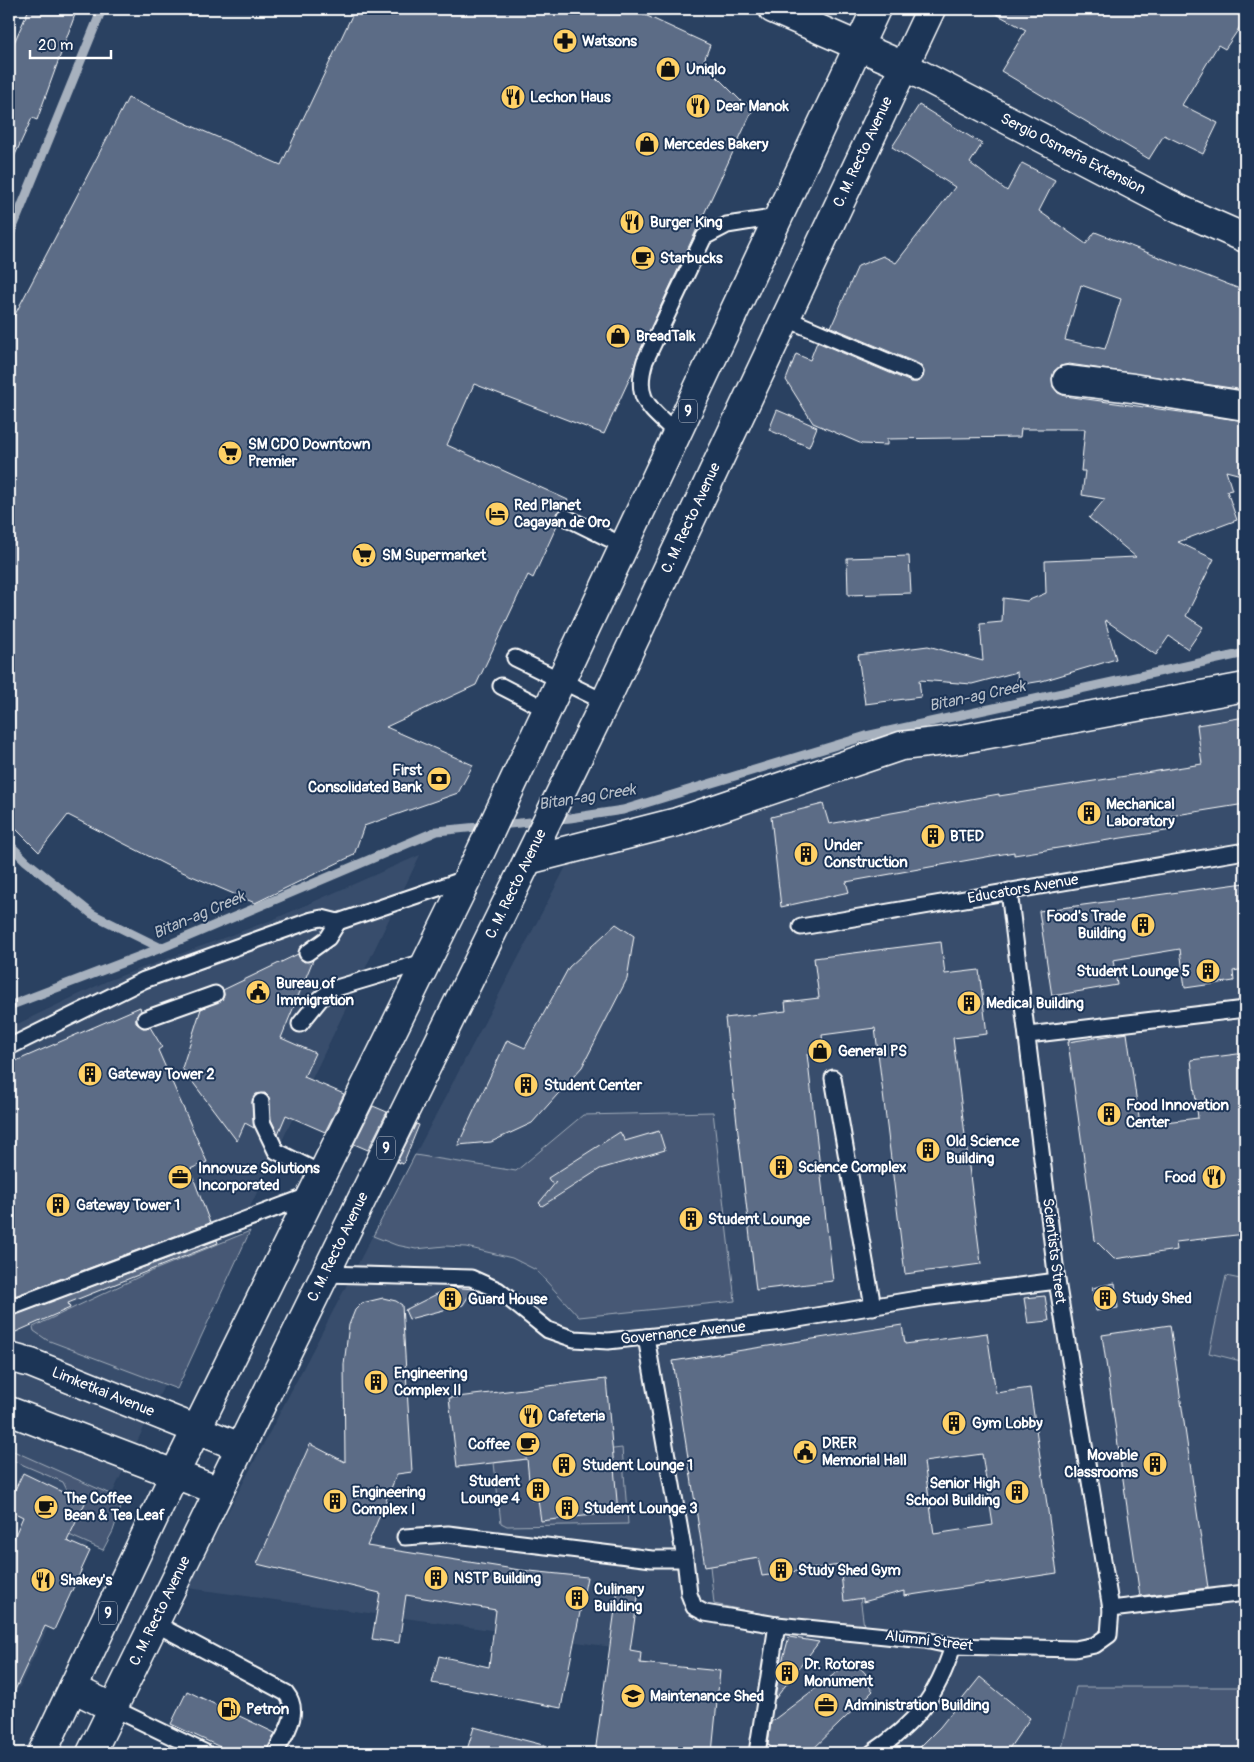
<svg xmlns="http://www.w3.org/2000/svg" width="1254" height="1762" font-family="Pangolin,sans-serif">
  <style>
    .built { fill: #394e6c }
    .green { fill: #465975; stroke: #a2acba }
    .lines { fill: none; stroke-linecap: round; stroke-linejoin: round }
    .stream { stroke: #a7b1be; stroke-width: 9 }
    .building { fill: #5b6c86; stroke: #fff; fill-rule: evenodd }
    .service-casing { stroke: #fff; stroke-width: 19 }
    .minor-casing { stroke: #fff; stroke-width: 31 }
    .tertiary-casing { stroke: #fff; stroke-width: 31 }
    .secondary-casing { stroke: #fff; stroke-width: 31 }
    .trunk-casing { stroke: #fff; stroke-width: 31 }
    .service { stroke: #1d3557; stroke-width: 15 }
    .minor { stroke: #1d3557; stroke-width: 28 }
    .tertiary { stroke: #1d3557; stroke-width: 28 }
    .secondary { stroke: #1d3557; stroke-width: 28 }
    .trunk { stroke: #1d3557; stroke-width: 28 }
    .labels { text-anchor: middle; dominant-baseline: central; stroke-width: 4; stroke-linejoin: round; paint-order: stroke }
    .shield { fill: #1d3557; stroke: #bbc2cd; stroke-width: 1 }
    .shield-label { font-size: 14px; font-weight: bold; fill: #fff }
    .poi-label { font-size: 15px; font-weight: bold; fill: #fff; stroke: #1d3557; text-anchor: start }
    .street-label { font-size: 15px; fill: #fff; stroke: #1d3557 }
    .water-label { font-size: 16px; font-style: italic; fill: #b6bec8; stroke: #1d3557 }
  </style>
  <rect width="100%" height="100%" fill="#2a4161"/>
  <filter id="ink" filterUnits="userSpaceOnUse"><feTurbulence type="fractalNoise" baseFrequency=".02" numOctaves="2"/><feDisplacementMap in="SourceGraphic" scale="10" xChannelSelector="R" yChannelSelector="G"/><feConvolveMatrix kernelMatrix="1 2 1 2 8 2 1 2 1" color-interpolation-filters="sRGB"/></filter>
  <g filter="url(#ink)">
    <!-- built -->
    <g class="built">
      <polygon points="1245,698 1245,1687 1076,1687 1061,1753 613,1753 627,1649 188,1588 569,861 901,759"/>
      <polygon points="420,855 203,1304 9,1709 9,1028 107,981 272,920"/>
    </g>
    <!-- green -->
    <g class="green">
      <polygon points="713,1112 735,1301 579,1317 536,1270 512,1258 466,1247 445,1246 416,1249 396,1245 373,1236 415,1155 516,1171 583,1115"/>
      <polygon points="250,1231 177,1389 47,1340 34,1331 33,1327 147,1273"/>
      <polygon points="1226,1276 1245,1280 1245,1362 1209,1353"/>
      <polygon points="622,1448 628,1524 507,1526 501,1523 494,1463"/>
      <polygon points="9,1449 110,1494 121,1507 113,1531 103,1550 69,1535 70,1496 63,1482 14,1461 9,1462"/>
      <polygon points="853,1543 864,1627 781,1618 714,1604 710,1566"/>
      <polygon points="1076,1687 1245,1687 1245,1753 1061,1753"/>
    </g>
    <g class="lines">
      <!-- stream -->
      <g class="stream">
        <polyline points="9,237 102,9"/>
        <polyline points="9,844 26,861 92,914 161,948"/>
        <polyline points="9,1006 161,948 437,831 570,818 623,810 866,736 1245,653"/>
      </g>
    </g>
    <!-- building -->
    <g class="building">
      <polygon points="29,9 77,9 37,120 32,118 9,168 9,54"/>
      <polygon points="355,9 632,9 710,45 703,63 742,102 755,105 637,357 633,371 604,434 474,384 447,445 568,500 565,508 556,513 558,523 533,578 528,575 476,685 386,727 473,765 458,793 364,826 354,855 255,903 166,865 68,815 39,852 9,822 9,326 128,98 281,165"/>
      <polygon points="987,9 1245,9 1245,18 1236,33 1225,49 1218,45 1182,105 1218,123 1203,154 1164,135 1149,159 1001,71 1026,30"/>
      <path d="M919 105 982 144 970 163 1007 191 1022 163 1055 180 1039 211 1086 244 1095 232 1245 291V390L1069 364 1060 366 1054 371 1052 378 1053 387 1058 393 1065 396 1245 421V476L1226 471 1232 490 1227 491 1237 520 1178 542 1214 559 1186 616 1203 627 1188 649 1169 636 1156 655 1105 620 1116 659 1042 681 1018 685 1017 672 972 684 919 680 921 697 865 704 858 655 928 646 983 661 980 624 1002 622 1003 598 1027 601 1046 593 1045 561 1136 557 1089 518 1105 499 1082 495 1085 471H1081L1085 429H1021L1020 437 887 439V445L862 444 813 423 786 380 796 354 810 360 817 342 911 382H917L923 377 924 371 919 364 824 324 831 327 858 266 883 256 896 263 955 187 892 147ZM1081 285 1121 299 1105 349 1065 340Z"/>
      <polygon points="777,410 817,427 809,447 769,430"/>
      <polygon points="909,556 911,593 848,595 847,558"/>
      <polygon points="1245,717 1245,804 1170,816 1172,830 1014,855 1014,852 846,882 849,892 781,907 771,817 823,804 829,824 999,794 999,796 1202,764 1197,725"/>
      <polygon points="1245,883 1245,969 1233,971 1234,981 1185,988 1180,949 1113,960 1117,985 1052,996 1039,911"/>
      <polygon points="616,924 634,936 627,979 582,1067 532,1123 491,1142 458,1145 507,1040 525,1048 569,967"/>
      <polygon points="941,942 945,974 979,970 987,1034 953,1038 981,1264 905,1274 875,1028 822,1035 824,1052 807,1054 833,1281 756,1290 725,1018 786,1011 785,1002 819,998 814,958"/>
      <polygon points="298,954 304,962 313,960 281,1038 315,1053 304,1077 344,1094 325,1132 286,1115 278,1134 271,1120 269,1097 265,1093 256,1094 252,1102 254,1128 245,1123 237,1141 182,1068 201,1009 222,1000 224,995 223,990"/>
      <polygon points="140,1007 141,1011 136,1017 136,1023 143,1028 150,1027 162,1047 158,1050 207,1162 190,1169 210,1223 9,1298 15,1295 9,1279 9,1064"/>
      <polygon points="1127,1033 1140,1125 1198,1118 1191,1060 1245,1053 1245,1234 1176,1242 1177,1250 1114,1259 1095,1240 1068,1042"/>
      <polygon points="373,1106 387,1112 368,1150 354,1144"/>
      <polygon points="416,1124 419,1125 403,1164 397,1162"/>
      <polygon points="659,1131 665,1150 600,1169 542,1206 539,1203 556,1182 551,1183 548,1178 620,1132 625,1141"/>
      <polygon points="217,1240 218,1243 68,1303 70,1308 9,1335 9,1317"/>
      <polygon points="1115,1283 1118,1308 1096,1311 1092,1288"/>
      <polygon points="451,1287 473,1289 463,1305 409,1319 405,1310"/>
      <polygon points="1045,1296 1049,1321 1028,1323 1024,1298"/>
      <polygon points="383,1298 396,1301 402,1305 412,1472 397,1474 367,1546 520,1570 587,1577 561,1708 432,1683 439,1656 489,1667 496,1610 406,1595 399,1643 372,1639 380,1593 257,1564 310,1444 345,1462 344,1364 349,1325 355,1310 362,1303"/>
      <path d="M902 1325 905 1344 987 1333 996 1393 1030 1388 1057 1573 904 1596V1591L863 1602V1598L844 1601 840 1565 762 1576 758 1558 705 1567 673 1361ZM982 1454 993 1525 934 1534 924 1462Z"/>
      <polygon points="1170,1325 1208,1588 1140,1596 1102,1335"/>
      <polygon points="606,1379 618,1512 541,1521 538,1500 531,1500 527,1459 457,1467 449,1398"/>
      <polygon points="23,1473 85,1503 67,1541 90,1551 54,1630 45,1626 9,1703 9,1549 23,1517 9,1510 9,1502"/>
      <polygon points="619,1581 640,1584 630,1650 641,1652 640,1663 720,1671 712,1753 595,1753"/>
      <polygon points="789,1637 819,1642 775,1699 779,1673"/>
      <polygon points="853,1660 866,1674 862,1678 873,1691 809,1753 777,1753 768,1744 771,1722"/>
      <polygon points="980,1677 1030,1718 1006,1753 914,1753 940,1727"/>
      <polygon points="187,1691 275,1733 266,1753 233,1753 171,1724"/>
      <polygon points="474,1727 547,1746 546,1753 466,1753"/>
    </g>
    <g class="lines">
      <defs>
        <g id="service">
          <polyline points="785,318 915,373"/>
          <path d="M677 434C651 408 633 401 645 361L704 237 727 225 778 217"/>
          <polyline points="565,517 624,546"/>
          <polyline points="515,658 605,702"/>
          <polyline points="501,686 547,710"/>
          <polyline points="338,922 468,878"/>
          <polyline points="801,927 1245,851"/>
          <polyline points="145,1019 215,994"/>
          <polyline points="300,1024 321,998 333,989 427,961"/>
          <polyline points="1028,1035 1245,1009"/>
          <polyline points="9,1047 144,980 312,920 322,918 338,922 328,938 307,953"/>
          <polyline points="833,1078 873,1307"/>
          <polyline points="261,1102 262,1122 276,1151 322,1174"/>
          <polyline points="325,1274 471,1278 498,1290 548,1330 574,1339 608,1341 774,1323 923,1298 1057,1281"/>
          <polyline points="9,1308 311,1195"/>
          <polyline points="646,1337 685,1559 689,1594 694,1607 705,1613 777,1625 925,1640 953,1646 1075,1649 1095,1645 1109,1635 1111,1609 1057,1281 1009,891"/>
          <polyline points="405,1537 448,1534 652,1559 685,1559"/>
          <polyline points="1111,1609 1245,1593"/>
          <path d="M154 1623 286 1693C302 1713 285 1734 275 1753"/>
          <polyline points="113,1708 206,1753"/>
          <polyline points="757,1753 777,1625"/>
          <path d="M872 1753C915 1724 937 1697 953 1646"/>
        </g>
        <g id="minor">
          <polyline points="1067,380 1133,388 1245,406"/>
          <polyline points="528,860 677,822 901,746 962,739 1245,687"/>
        </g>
        <g id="tertiary">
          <polyline points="904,66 1179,209 1245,238"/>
          <polyline points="9,1357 31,1363 240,1447"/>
          <polyline points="9,1411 219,1491"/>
        </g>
        <polyline id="secondary" points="773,9 904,66"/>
        <g id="trunk">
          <polyline points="73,1688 113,1708"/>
          <polyline points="42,1753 175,1473 480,853 876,9"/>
          <polyline points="91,1753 605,702 931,9"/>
        </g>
      </defs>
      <!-- service casing -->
      <use href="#service" class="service-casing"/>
      <!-- minor casing -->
      <use href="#minor" class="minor-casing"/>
      <!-- tertiary casing -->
      <use href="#tertiary" class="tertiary-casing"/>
      <!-- secondary casing -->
      <use href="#secondary" class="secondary-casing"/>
      <!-- trunk casing -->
      <use href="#trunk" class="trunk-casing"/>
      <!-- service -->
      <use href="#service" class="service"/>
      <!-- minor -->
      <use href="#minor" class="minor"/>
      <!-- tertiary -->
      <use href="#tertiary" class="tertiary"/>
      <!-- secondary -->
      <use href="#secondary" class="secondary"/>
      <!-- trunk -->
      <use href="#trunk" class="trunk"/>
    </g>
  </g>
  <!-- icons -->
  <defs>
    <symbol id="pharmacy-disc" viewBox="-11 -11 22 22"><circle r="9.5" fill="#ffd166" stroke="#1d3557"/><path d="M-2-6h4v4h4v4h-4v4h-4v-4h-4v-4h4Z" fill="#111"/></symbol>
    <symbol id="shop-disc" viewBox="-11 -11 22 22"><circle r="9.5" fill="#ffd166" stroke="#1d3557"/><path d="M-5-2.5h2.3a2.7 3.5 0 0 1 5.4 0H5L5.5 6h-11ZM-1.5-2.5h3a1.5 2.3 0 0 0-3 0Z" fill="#111"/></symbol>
    <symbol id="restaurant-disc" viewBox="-11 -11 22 22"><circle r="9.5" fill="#ffd166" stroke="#1d3557"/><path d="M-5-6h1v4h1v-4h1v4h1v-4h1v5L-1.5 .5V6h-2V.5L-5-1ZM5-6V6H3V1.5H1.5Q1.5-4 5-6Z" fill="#111"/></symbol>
    <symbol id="cafe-disc" viewBox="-11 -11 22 22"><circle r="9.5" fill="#ffd166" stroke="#1d3557"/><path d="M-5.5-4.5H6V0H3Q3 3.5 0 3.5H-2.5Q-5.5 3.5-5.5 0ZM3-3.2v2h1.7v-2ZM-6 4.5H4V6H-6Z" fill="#111"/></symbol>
    <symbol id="supermarket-disc" viewBox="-11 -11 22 22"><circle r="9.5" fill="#ffd166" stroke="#1d3557"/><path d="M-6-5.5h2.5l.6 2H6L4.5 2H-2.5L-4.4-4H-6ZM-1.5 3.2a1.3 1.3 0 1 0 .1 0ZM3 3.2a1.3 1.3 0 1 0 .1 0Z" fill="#111"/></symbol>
    <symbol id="hotel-disc" viewBox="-11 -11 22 22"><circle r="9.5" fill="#ffd166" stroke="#1d3557"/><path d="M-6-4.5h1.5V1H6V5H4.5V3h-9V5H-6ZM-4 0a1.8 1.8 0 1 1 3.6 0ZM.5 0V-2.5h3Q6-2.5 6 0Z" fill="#111"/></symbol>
    <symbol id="bank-disc" viewBox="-11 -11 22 22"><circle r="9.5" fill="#ffd166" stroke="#1d3557"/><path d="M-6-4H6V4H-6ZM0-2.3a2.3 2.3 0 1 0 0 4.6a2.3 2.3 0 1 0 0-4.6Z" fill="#111"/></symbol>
    <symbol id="building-disc" viewBox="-11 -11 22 22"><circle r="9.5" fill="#ffd166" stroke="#1d3557"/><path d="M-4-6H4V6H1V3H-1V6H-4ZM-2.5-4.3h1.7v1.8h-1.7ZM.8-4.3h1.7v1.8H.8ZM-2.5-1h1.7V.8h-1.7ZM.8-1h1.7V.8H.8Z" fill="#111"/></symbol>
    <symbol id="civic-disc" viewBox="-11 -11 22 22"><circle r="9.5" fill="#ffd166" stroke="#1d3557"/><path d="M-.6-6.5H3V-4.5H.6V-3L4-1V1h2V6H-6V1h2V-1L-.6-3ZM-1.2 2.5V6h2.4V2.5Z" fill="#111"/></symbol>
    <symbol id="office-disc" viewBox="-11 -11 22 22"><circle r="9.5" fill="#ffd166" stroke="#1d3557"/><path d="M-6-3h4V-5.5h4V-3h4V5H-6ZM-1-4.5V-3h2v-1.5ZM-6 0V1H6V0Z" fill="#111"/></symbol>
    <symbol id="university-disc" viewBox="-11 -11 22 22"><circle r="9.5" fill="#ffd166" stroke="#1d3557"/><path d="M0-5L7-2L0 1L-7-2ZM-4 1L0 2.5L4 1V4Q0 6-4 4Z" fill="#111"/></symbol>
    <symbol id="fuel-disc" viewBox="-11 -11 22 22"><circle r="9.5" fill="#ffd166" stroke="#1d3557"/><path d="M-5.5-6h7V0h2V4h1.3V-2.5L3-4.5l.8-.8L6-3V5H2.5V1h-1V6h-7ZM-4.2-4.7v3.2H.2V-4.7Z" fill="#111"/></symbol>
  </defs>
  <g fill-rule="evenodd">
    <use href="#pharmacy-disc" x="551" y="27" width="28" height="28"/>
    <use href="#shop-disc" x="654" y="55" width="28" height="28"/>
    <use href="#restaurant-disc" x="499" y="83" width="28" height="28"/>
    <use href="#restaurant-disc" x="684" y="92" width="28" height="28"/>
    <use href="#shop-disc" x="633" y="130" width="28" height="28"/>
    <use href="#restaurant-disc" x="618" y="208" width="28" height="28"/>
    <use href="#cafe-disc" x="629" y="244" width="28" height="28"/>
    <use href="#shop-disc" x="604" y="322" width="28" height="28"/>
    <use href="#supermarket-disc" x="216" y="439" width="28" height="28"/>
    <use href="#hotel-disc" x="483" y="500" width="28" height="28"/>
    <use href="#supermarket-disc" x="350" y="541" width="28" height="28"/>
    <use href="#bank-disc" x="425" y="765" width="28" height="28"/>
    <use href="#building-disc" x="1075" y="799" width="28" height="28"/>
    <use href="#building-disc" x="919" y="822" width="28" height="28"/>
    <use href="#building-disc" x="792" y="840" width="28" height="28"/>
    <use href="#building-disc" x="1129" y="911" width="28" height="28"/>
    <use href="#building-disc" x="1194" y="957" width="28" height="28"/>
    <use href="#civic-disc" x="244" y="978" width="28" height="28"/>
    <use href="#building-disc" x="955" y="989" width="28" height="28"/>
    <use href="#shop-disc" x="806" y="1037" width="28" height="28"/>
    <use href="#building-disc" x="76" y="1060" width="28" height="28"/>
    <use href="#building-disc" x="512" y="1071" width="28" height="28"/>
    <use href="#building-disc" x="1095" y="1100" width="28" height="28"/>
    <use href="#building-disc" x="914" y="1136" width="28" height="28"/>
    <use href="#building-disc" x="767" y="1153" width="28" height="28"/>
    <use href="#office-disc" x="166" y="1163" width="28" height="28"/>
    <use href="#restaurant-disc" x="1200" y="1163" width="28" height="28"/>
    <use href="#building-disc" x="44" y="1191" width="28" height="28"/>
    <use href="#building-disc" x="677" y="1205" width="28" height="28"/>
    <use href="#building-disc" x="1091" y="1284" width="28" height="28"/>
    <use href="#building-disc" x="436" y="1285" width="28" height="28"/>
    <use href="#building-disc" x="362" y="1368" width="28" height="28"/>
    <use href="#restaurant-disc" x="517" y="1402" width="28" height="28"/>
    <use href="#building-disc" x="940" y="1409" width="28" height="28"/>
    <use href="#cafe-disc" x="514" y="1430" width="28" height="28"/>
    <use href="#civic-disc" x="791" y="1438" width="28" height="28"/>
    <use href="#building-disc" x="1141" y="1450" width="28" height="28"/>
    <use href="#building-disc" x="550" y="1451" width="28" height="28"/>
    <use href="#building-disc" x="524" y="1476" width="28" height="28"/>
    <use href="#building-disc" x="1003" y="1478" width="28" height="28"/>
    <use href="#building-disc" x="321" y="1487" width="28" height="28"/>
    <use href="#cafe-disc" x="32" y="1493" width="28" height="28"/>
    <use href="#building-disc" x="553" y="1494" width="28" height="28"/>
    <use href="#building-disc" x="767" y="1556" width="28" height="28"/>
    <use href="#building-disc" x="422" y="1564" width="28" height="28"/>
    <use href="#restaurant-disc" x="29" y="1566" width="28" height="28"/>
    <use href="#building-disc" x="563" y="1584" width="28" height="28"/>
    <use href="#building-disc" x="773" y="1659" width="28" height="28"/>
    <use href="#university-disc" x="619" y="1682" width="28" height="28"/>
    <use href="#office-disc" x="812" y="1691" width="28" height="28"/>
    <use href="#fuel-disc" x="215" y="1695" width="28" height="28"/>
  </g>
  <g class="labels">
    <!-- shield labels -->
    <g class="shield">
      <rect x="679" y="399.5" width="18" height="23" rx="4"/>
      <rect x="377" y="1136.5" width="18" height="23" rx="4"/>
      <rect x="99" y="1601.5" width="18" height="23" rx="4"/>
    </g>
    <g class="shield-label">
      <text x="688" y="411">9</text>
      <text x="386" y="1148">9</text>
      <text x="108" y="1613">9</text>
    </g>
    <!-- poi labels -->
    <g class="poi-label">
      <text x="582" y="41">Watsons</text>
      <text x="686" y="69">Uniqlo</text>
      <text x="530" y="97">Lechon Haus</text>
      <text x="716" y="106">Dear Manok</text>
      <text x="664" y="144">Mercedes Bakery</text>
      <text x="650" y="222">Burger King</text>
      <text x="660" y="258">Starbucks</text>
      <text x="636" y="336">BreadTalk</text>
      <text x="248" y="444">SM CDO Downtown<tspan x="248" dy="17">Premier</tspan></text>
      <text x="514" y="505">Red Planet<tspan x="514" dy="17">Cagayan de Oro</tspan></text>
      <text x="382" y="555">SM Supermarket</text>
      <text x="422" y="770" text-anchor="end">First<tspan x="422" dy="17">Consolidated Bank</tspan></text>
      <text x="1106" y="804">Mechanical<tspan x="1106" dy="17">Laboratory</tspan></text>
      <text x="950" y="836">BTED</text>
      <text x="824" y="845">Under<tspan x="824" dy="17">Construction</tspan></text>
      <text x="1126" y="916" text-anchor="end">Food's Trade<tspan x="1126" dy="17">Building</tspan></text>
      <text x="1190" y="971" text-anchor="end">Student Lounge 5</text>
      <text x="276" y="983">Bureau of<tspan x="276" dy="17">Immigration</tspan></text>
      <text x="986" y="1003">Medical Building</text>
      <text x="838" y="1051">General PS</text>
      <text x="108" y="1074">Gateway Tower 2</text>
      <text x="544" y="1085">Student Center</text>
      <text x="1126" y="1105">Food Innovation<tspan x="1126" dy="17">Center</tspan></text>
      <text x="946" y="1141">Old Science<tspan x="946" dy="17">Building</tspan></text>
      <text x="798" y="1167">Science Complex</text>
      <text x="198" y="1168">Innovuze Solutions<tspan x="198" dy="17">Incorporated</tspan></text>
      <text x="1196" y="1177" text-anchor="end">Food</text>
      <text x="76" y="1205">Gateway Tower 1</text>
      <text x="708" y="1219">Student Lounge</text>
      <text x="1122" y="1298">Study Shed</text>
      <text x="468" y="1299">Guard House</text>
      <text x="394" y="1373">Engineering<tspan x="394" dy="17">Complex II</tspan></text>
      <text x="548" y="1416">Cafeteria</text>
      <text x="972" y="1423">Gym Lobby</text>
      <text x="822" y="1443">DRER<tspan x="822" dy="17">Memorial Hall</tspan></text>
      <text x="510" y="1444" text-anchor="end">Coffee</text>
      <text x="1138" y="1455" text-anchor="end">Movable<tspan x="1138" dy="17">Classrooms</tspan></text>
      <text x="582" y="1465">Student Lounge 1</text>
      <text x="520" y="1481" text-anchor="end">Student<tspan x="520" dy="17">Lounge 4</tspan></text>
      <text x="1000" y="1483" text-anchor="end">Senior High<tspan x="1000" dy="17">School Building</tspan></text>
      <text x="352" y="1492">Engineering<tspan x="352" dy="17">Complex I</tspan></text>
      <text x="64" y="1498">The Coffee<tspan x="64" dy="17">Bean &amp; Tea Leaf</tspan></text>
      <text x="584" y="1508">Student Lounge 3</text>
      <text x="798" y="1570">Study Shed Gym</text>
      <text x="454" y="1578">NSTP Building</text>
      <text x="60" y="1580">Shakey's</text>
      <text x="594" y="1589">Culinary<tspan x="594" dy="17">Building</tspan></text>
      <text x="804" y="1664">Dr. Rotoras<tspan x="804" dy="17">Monument</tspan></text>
      <text x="650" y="1696">Maintenance Shed</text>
      <text x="844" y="1705">Administration Building</text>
      <text x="246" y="1709">Petron</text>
    </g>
    <!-- street labels -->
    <g class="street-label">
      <text transform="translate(863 152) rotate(-65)">C. M. Recto Avenue</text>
      <text transform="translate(1073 154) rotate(27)">Sergio Osmeña Extension</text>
      <text transform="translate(691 518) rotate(-65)">C. M. Recto Avenue</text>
      <text transform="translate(516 884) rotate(-64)">C. M. Recto Avenue</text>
      <text transform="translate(1023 889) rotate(-10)">Educators Avenue</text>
      <text transform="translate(338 1247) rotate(-64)">C. M. Recto Avenue</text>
      <text transform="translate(1054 1251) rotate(83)">Scientists Street</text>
      <text transform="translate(683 1333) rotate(-6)">Governance Avenue</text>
      <text transform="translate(103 1392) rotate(22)">Limketkai Avenue</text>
      <text transform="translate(160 1611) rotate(-64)">C. M. Recto Avenue</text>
      <text transform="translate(929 1641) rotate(7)">Alumni Street</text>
    </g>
    <!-- water labels -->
    <g class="water-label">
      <text transform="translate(977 696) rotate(-12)">Bitan-ag Creek</text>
      <text transform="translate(587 797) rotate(-9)">Bitan-ag Creek</text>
      <text transform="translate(199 915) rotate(-23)">Bitan-ag Creek</text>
    </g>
  </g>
  <!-- margin -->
  <rect width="1254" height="1762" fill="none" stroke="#1d3557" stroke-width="30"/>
  <rect x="15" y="15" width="1224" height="1732" fill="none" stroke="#fff" stroke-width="2" filter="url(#ink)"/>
  <!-- scale -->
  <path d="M30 50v8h81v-8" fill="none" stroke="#ffffff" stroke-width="2.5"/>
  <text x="38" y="50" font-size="15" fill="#ffffff" stroke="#1d3557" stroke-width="4" paint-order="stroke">20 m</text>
</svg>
